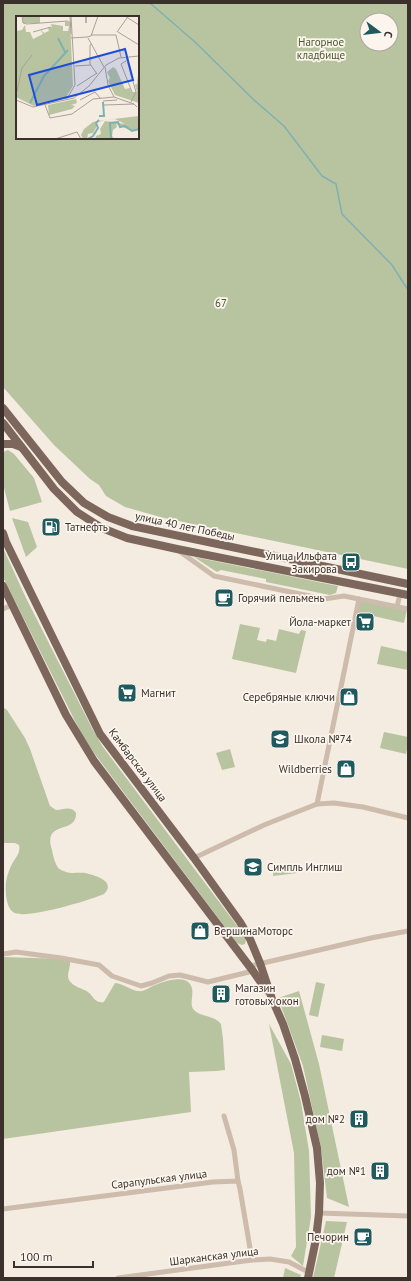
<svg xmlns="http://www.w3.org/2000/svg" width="411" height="1281" font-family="'PT Sans',sans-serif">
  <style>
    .green { fill: #b8c4a0; fill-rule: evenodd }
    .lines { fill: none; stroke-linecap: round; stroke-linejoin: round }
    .stream { stroke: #7fb0b2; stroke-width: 1.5 }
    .minor { stroke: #cdbbac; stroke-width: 5 }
    .primary { stroke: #7d675c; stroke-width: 8 }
    .labels { text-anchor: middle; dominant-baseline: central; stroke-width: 3.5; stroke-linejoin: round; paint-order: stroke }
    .park-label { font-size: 11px; fill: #4a5a2e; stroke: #fbf5ee }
    .street-label { font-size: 11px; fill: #3b302b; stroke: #fbf5ee }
    .poi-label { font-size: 11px; fill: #3b302b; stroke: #fbf5ee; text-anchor: start }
    .inset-river { fill: none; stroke: #7fb0b2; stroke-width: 2 }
    .inset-road { fill: none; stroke: #aaa098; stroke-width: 1 }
    .view { fill: #1d4ed8; fill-opacity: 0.15; stroke: #1d4ed8; stroke-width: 2 }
    .inset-edge { fill: none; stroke: #3b302b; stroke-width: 2 }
  </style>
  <rect width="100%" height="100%" fill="#f4ebe1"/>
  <!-- green -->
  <g class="green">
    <path d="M3 3H408V569L164 518 125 507 106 496 99 485 90 479 54 445 3 387ZM17 17H138V138H17ZM367 20H391V44H367Z"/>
    <polygon points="8,450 14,454 34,478 42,502 10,511 3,484 3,452"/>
    <polygon points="12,518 28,522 37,547 26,557"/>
    <polygon points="3,548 26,598 93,730 103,747 244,935 246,939 245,944 242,945 237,943 94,753 81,733 3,577"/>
    <polygon points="194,557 338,586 336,593 330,595 266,582 266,579 221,570 217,572"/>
    <polygon points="359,599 407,609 404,623 356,612"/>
    <polygon points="240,624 260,628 257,640 266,642 267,639 276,641 279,629 299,634 301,630 306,631 296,673 232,659"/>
    <polygon points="381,646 408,652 408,670 377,664"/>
    <path d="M3 707 7 710 25 738 30 749 50 806 56 810C63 810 71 805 76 813 77 835 42 819 52 850 53 856 55 863 58 868 60 870 64 871 66 872 72 874 79 872 85 873 94 875 117 881 104 894 91 900 27 919 15 913 6 910 5 890 6 882 7 876 9 870 12 864 15 858 21 853 19 845L15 843H3Z"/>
    <polygon points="384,732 408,737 408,744 406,754 380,748"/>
    <polygon points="230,749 235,767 222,770 216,753"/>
    <polygon points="297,866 297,873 273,876 273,868"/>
    <path d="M3 957 66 959 70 961C71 968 66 974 69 980 73 987 82 988 88 992 92 995 95 1002 100 1002 103 1003 104 1002 105 1000L115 983C124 984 130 990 138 991 144 992 148 988 153 986 161 982 183 974 190 984 196 992 188 1004 194 1010 200 1017 214 1015 221 1024L223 1039 225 1070 216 1071 189 1072 191 1112 3 1139Z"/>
    <polygon points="316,982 325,984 318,1017 309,1015"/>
    <polygon points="299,991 319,1064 349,1207 327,1198 321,1148 303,1066 278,998"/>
    <polygon points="269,1024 291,1064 301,1102 309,1151 311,1217 303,1266 291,1256 296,1247 294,1153"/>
    <polygon points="322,1035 344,1039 342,1051 320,1047"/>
    <polygon points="326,1221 347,1222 334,1278 313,1278"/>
    <polygon points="285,1268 301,1275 300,1278 283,1278"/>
  </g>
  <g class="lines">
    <!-- stream -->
    <polyline class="stream" points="150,3 195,42 254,100 284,126 322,176 336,184 342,214 392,265 408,290"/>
    <!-- minor -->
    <g class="minor">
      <polyline points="179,551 214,576 324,599 344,596 408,609"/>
      <polyline points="397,607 400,594"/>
      <polyline points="3,609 12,605"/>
      <polyline points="317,804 359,599"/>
      <polyline points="194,858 264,825 317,804 334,803 363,807 408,818"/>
      <polyline points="3,954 16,952 61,958 99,965 112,976 141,986 152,983 169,976 180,975 208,982 253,971"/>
      <polyline points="250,966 371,938 408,931"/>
      <polyline points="224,1116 234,1150 238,1181"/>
      <polyline points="3,1209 213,1182 238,1181 240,1189 252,1260"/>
      <polyline points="319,1213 408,1216"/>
      <polyline points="118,1278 252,1260 270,1259 289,1262 310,1273"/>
    </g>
    <!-- primary -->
    <g class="primary">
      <polyline points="3,408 62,482 84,503 108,517 132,526 408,584"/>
      <polyline points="3,423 54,489 77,512 102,528 127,538 177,549 408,595"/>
      <polyline points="3,444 13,444 21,447"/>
      <polyline points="3,533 6,542 100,734 194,858 240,922 250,939 260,963 272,999 283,1024 295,1059 305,1096 317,1148 320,1183 319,1213 316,1239 308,1278"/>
      <polyline points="3,586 66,715 94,761 253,971 266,990"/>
    </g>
  </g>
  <!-- icons -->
  <defs>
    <symbol id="fuel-square" viewBox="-11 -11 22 22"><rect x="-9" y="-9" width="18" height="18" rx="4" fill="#1f5a5e" stroke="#fbf5ee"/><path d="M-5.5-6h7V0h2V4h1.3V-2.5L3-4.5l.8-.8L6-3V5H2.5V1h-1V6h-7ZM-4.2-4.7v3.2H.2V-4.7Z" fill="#fff"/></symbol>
    <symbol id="bus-square" viewBox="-11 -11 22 22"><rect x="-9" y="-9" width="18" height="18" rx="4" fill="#1f5a5e" stroke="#fbf5ee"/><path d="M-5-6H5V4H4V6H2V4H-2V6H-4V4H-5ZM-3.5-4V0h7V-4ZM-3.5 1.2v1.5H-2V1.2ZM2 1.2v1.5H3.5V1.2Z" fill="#fff"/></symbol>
    <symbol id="cafe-square" viewBox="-11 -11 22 22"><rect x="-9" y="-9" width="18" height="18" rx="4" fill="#1f5a5e" stroke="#fbf5ee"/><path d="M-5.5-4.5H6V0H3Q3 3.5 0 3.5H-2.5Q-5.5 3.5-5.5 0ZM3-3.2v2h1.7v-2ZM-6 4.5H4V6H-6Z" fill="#fff"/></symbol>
    <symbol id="supermarket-square" viewBox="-11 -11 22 22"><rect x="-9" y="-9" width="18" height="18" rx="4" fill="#1f5a5e" stroke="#fbf5ee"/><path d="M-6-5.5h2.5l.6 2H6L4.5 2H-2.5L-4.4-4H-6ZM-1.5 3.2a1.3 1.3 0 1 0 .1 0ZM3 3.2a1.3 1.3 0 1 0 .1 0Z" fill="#fff"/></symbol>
    <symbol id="shop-square" viewBox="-11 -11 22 22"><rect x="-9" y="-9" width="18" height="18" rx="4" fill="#1f5a5e" stroke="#fbf5ee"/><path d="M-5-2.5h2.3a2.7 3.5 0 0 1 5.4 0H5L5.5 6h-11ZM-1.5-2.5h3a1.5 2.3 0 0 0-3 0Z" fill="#fff"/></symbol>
    <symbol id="school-square" viewBox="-11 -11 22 22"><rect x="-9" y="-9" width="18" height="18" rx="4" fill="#1f5a5e" stroke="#fbf5ee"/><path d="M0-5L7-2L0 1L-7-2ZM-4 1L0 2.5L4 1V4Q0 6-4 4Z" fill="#fff"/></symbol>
    <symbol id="building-square" viewBox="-11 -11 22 22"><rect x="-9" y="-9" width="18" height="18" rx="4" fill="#1f5a5e" stroke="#fbf5ee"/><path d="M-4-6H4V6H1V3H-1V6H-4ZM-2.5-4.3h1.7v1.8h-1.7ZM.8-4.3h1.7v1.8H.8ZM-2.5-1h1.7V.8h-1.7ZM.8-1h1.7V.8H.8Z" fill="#fff"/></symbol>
  </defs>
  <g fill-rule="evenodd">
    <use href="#fuel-square" x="40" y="516" width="22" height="22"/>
    <use href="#bus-square" x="340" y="551" width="22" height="22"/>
    <use href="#cafe-square" x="213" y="587" width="22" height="22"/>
    <use href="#supermarket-square" x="354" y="611" width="22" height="22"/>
    <use href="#supermarket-square" x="116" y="682" width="22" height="22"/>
    <use href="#shop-square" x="338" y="686" width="22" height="22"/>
    <use href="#school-square" x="269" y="728" width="22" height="22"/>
    <use href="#shop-square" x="335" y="758" width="22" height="22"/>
    <use href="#school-square" x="242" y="856" width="22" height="22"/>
    <use href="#shop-square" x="189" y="920" width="22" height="22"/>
    <use href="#building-square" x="210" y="983" width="22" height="22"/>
    <use href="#building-square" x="348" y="1108" width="22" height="22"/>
    <use href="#building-square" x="369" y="1160" width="22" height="22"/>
    <use href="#cafe-square" x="352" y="1226" width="22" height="22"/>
  </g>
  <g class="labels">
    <!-- park labels -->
    <g class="park-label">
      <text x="321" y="42">Нагорное<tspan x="321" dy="13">кладбище</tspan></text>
      <text x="221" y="303">67</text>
    </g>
    <!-- street labels -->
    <g class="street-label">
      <text transform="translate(185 526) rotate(12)">улица 40 лет Победы</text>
      <text transform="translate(138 765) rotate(53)">Камбарская улица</text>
      <text transform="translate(159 1179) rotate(-7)">Сарапульская улица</text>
      <text transform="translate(214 1256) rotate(-7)">Шарканская улица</text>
    </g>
    <!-- poi labels -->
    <g class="poi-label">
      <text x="65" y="527">Татнефть</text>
      <text x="337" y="556" text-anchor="end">Улица Ильфата<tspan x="337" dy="13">Закирова</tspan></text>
      <text x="238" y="598">Горячий пельмень</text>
      <text x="351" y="622" text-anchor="end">Йола-маркет</text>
      <text x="141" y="693">Магнит</text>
      <text x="335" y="697" text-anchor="end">Серебряные ключи</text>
      <text x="294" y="739">Школа №74</text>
      <text x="332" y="769" text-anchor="end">Wildberries</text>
      <text x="267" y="867">Симпль Инглиш</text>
      <text x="214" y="931">ВершинаМоторс</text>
      <text x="235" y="988">Магазин<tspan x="235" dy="13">готовых окон</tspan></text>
      <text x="345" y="1119" text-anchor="end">дом №2</text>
      <text x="366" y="1171" text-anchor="end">дом №1</text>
      <text x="349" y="1237" text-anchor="end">Печорин</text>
    </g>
  </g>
  <!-- overview -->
  <g transform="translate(16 16)">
    <rect width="123" height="123" fill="#f4ebe1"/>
    <path d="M6 0H24V7H7ZM54 5 57 70 50 81 18 90 0 81 2 75 0 78V15L6 14 9 9 10 16H14L17 23 27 18 24 13 28 17 33 15 32 12 36 11 35 8 47 10V15H52L53 10H49V6ZM97 51 100 53 109 73 114 72 115 76H121L119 69 121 68 123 51V87L99 79 92 65 94 62 91 56ZM60 83 61 87 55 89 59 90 56 93 33 99 32 89ZM123 100V113L116 115 100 108 101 111 97 114 96 120 98 123H79L80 120 85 118 84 113 89 105 109 108 99 103 89 104 79 107 81 110 77 117 72 118 71 123H67L65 119 68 113 77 106 89 104Z" fill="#b8c4a0"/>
    <path class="inset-river" d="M42 22 49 36M14 87 28 60 52 34M83 100H88L87 86M72 123 77 120 82 112 80 107 83 104M95 123 94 107 102 106 104 111 109 110 116 115 123 113"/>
    <path class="inset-road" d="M6 0 7 7 11 8 52 5M54 0 55 18M70 0V7V0M109 0 123 9M17 16 35 11M101 16 111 2M102 16 123 29M75 19H100M100 19 105 41M71 21 75 20 82 0M55 22 71 21M72 22 88 51M76 28 74 29V48L81 58M110 41 120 76 115 86M110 45 105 48 116 76M90 49 103 42 123 40M59 50 75 49M89 51 92 69 98 81M61 70 81 57M0 80 6 52 16 39M0 84 17 91 58 82 73 70 90 49M50 84 59 69 55 0M64 84 79 76 84 82M87 85 101 84M29 89 34 102 56 98 77 83 98 81 118 88M88 89 118 88 121 91M39 123 61 116 65 123"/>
    <path class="view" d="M109 33 117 64 21 89 13 59Z"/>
    <rect width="123" height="123" class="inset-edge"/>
  </g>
  <!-- border -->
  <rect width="411" height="1281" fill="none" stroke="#3b302b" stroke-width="8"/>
  <!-- north arrow -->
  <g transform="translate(379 32) rotate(105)"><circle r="19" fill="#fbf5ee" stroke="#aea6a0"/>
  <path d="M0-3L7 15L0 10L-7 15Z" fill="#1f5a5e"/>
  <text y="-6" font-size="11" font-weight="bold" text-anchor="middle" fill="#3b302b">С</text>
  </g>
  <!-- scale -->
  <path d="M14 1261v6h79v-6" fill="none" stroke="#3b302b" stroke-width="2"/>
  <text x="20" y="1261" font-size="12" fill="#3b302b" stroke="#fbf5ee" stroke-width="3" paint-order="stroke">100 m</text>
</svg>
